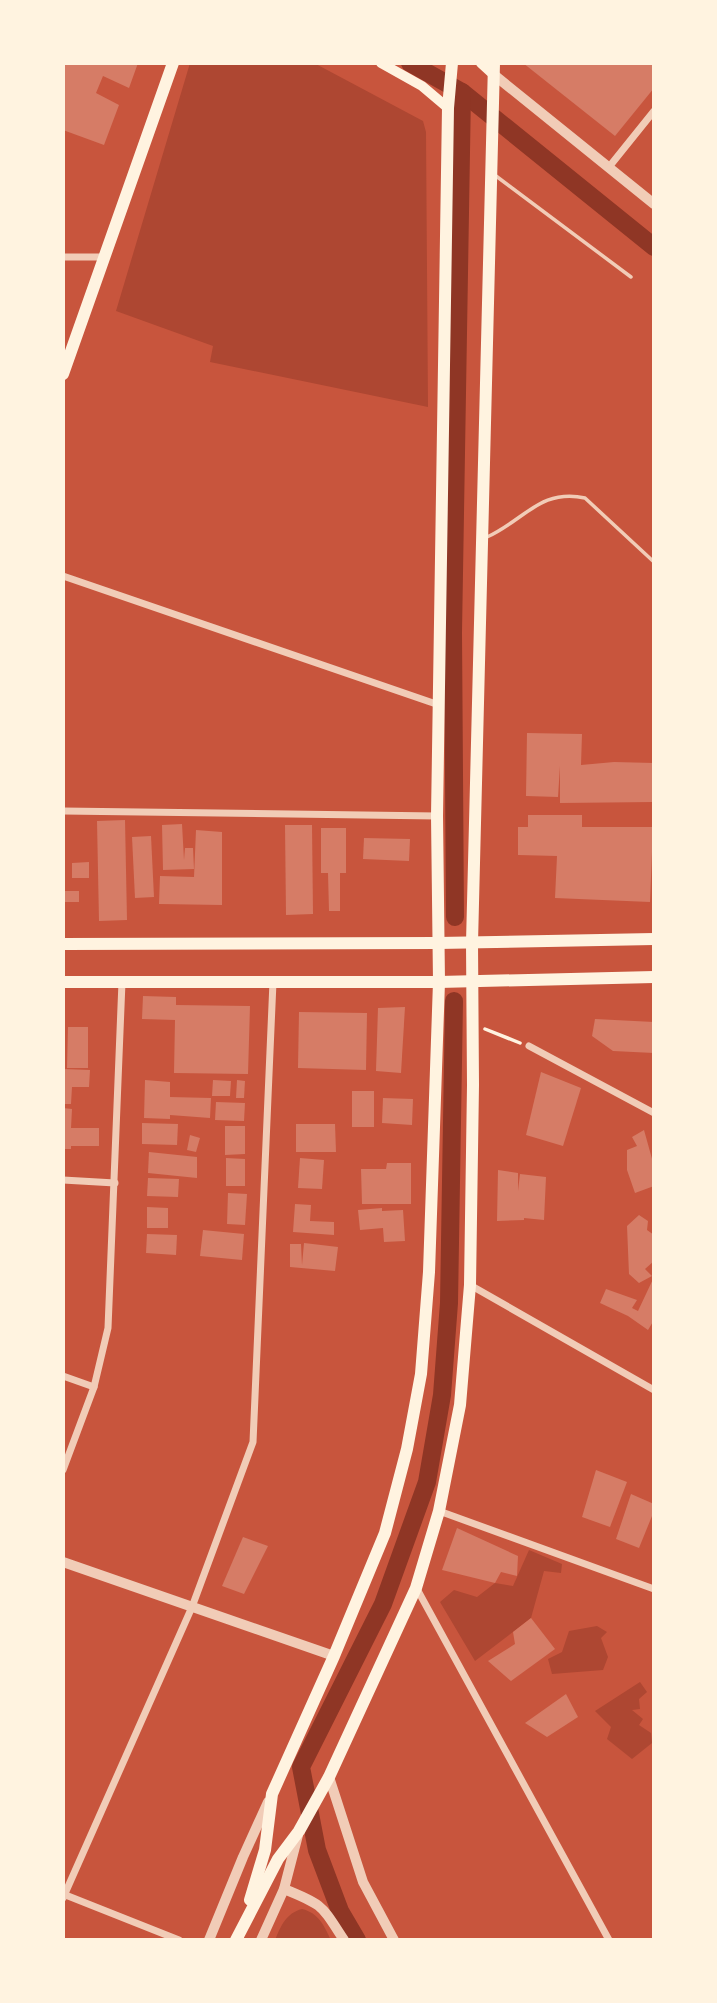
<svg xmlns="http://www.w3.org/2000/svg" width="717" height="2003" font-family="'Playfair Display',serif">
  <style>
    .green { fill: #ae4732 }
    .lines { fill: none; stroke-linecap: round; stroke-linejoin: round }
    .canal { stroke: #8f3625; stroke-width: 18 }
    .building { fill: #d67c66 }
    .path { stroke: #fff3e0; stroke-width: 3.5 }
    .service { stroke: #f1ccb7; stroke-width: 3.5 }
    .minor { stroke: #f1ccb7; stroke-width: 7 }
    .tertiary { stroke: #f1ccb7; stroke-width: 10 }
    .secondary { stroke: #fff3e0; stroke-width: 10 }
    .primary { stroke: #fff3e0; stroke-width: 12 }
    .trunk { stroke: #fff3e0; stroke-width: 12 }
  </style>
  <rect width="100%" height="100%" fill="#c8553d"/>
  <!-- green -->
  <g class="green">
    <polygon points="190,63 314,63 423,121 426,132 428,407 210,362 213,346 116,311"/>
    <polygon points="529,1550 562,1564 561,1573 544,1571 531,1618 475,1661 440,1602 454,1590 477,1597 495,1583 513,1586"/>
    <polygon points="597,1626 607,1632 601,1638 608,1657 603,1670 552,1674 548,1659 562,1652 569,1631"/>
    <polygon points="640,1682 647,1692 639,1699 640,1709 632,1710 643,1719 639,1725 651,1733 652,1743 632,1759 607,1739 611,1727 595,1711"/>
    <path d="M302 1909C319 1913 324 1926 331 1940H275C281 1926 286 1913 302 1909Z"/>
  </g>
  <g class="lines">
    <!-- canal -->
    <g class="canal">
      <polyline points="410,63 462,92 654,247"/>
      <polyline points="455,917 453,633 462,92"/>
      <polyline points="357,1940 340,1911 317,1850 301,1767 383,1604 427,1482 442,1395 449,1303 454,1001"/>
    </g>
  </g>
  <!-- building -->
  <g class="building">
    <polygon points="63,63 138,63 129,88 103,76 96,93 119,105 104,145 63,130"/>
    <polygon points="523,63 654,63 654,88 615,136"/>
    <polygon points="527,733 582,734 581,765 614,762 654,763 654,802 560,803 560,766 558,797 526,796"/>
    <polygon points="528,815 582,815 582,827 653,827 650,902 555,898 557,856 518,855 518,827 528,827"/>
    <polygon points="125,820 127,920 99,921 97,821"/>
    <polygon points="182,824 184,860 185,848 193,848 194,869 163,870 162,825"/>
    <polygon points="285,825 312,825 313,914 286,915"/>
    <polygon points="321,828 346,828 346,873 340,873 340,911 329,911 328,873 321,873"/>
    <polygon points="196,830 222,832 222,905 159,904 160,876 194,877"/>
    <polygon points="151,836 154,897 135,898 132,837"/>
    <polygon points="364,838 410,839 409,861 363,859"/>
    <polygon points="89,862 89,878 72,878 72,863"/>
    <rect x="63" y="891" width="16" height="11"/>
    <polygon points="143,996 176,997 176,1005 250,1006 248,1074 174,1073 175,1020 142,1019"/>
    <polygon points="405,1007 401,1073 376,1071 378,1008"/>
    <polygon points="299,1012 367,1013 366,1070 298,1068"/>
    <polygon points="595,1019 654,1022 654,1053 613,1051 592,1036"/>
    <polygon points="68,1027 88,1027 88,1068 67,1068"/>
    <polygon points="63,1069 90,1070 89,1087 72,1087 71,1104 63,1104"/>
    <polygon points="541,1072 581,1088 563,1146 526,1135"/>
    <polygon points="145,1080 170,1082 170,1097 211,1098 210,1118 170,1115 170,1119 144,1118"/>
    <polygon points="213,1080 231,1081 230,1096 212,1096"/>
    <polygon points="237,1080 245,1081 244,1098 236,1098"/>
    <rect x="352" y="1091" width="22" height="36"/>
    <polygon points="383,1098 413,1099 412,1125 382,1123"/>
    <polygon points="216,1102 245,1103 244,1121 215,1120"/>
    <polygon points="63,1108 72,1109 71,1128 99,1128 99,1146 71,1146 71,1149 63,1149"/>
    <polygon points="142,1123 178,1124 177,1145 142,1144"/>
    <polygon points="296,1124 335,1124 336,1152 296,1152"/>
    <polygon points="225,1126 245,1126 245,1154 225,1155"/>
    <polygon points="644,1130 654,1166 654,1186 635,1193 627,1170 627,1150 637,1146 632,1137"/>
    <polygon points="190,1135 200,1138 196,1152 187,1150"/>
    <polygon points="149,1152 197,1157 197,1178 148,1173"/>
    <polygon points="226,1158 245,1159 245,1186 226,1186"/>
    <polygon points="300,1158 324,1160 322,1189 298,1188"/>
    <polygon points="387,1163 411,1163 411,1204 362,1204 361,1169 386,1169"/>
    <polygon points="498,1170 518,1173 518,1191 520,1174 546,1177 544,1220 524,1218 524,1220 497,1221"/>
    <polygon points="148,1178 179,1179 178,1197 147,1196"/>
    <polygon points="228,1193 247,1194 245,1225 227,1224"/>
    <polygon points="295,1204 311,1205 310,1221 334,1222 334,1235 293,1232"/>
    <polygon points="147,1207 168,1208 168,1228 147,1228"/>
    <polygon points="382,1208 382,1211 403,1210 405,1241 384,1242 383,1228 360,1230 358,1210"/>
    <polygon points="639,1215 648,1221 647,1230 654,1235 654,1261 645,1269 652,1276 639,1283 629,1274 627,1226"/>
    <polygon points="203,1230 244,1234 242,1260 200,1256"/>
    <polygon points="147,1234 177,1235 176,1255 146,1253"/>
    <polygon points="304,1243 338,1247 335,1271 290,1267 290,1244 301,1244 302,1265"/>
    <polygon points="654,1277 654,1320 648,1330 628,1316 600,1303 606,1289 637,1300 632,1308 638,1311"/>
    <polygon points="596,1470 627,1482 610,1527 582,1517"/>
    <polygon points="631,1494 654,1504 654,1511 639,1548 616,1539"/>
    <polygon points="457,1528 518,1556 517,1576 501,1572 495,1583 442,1570"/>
    <polygon points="243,1537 268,1546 244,1594 222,1586"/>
    <polygon points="531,1618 555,1649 511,1681 488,1661 515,1644 513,1632"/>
    <polygon points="566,1694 578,1717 547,1737 525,1723"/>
  </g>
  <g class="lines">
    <!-- path -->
    <polyline class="path" points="485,1029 520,1043"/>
    <!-- service -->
    <g class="service">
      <polyline points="496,176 631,277"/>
      <path d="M487 537C523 521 541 488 585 498L654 562"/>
    </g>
    <!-- minor -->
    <g class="minor">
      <polyline points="609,167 654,111"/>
      <polyline points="63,257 104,257"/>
      <polyline points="63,576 439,705"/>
      <polyline points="63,811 437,816"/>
      <polyline points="529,1046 654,1113"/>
      <polyline points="63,1180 115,1183"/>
      <polyline points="470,1285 654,1390"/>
      <polyline points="63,1376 94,1387"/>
      <polyline points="63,1470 94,1387 108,1328 122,982"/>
      <polyline points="439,1511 654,1589"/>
      <polyline points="417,1589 609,1940"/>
      <polyline points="63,1894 179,1940"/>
      <polyline points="63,1898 192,1607 253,1442 273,982"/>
    </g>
    <!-- tertiary -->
    <g class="tertiary">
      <polyline points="493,74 654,204"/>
      <polyline points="63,1562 334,1656"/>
      <polyline points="329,1777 363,1882 394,1940"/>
      <path d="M284 1889C324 1905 321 1905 344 1940"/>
      <polyline points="209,1940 243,1857 268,1802"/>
      <polyline points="261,1940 284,1889 298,1835"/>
    </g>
    <!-- secondary -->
    <g class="secondary">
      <polyline points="381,63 422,86 448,108"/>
      <polyline points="481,63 493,74"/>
    </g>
    <!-- primary -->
    <g class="primary">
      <polyline points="63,374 173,63"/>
      <polyline points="250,1900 265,1850 272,1794 334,1656 385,1533 407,1449 421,1374 429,1272 439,982 437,816 448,108 452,63"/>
      <polyline points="236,1940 278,1859 299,1831 329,1777 416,1588 439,1511 460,1405 470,1285 473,1085 472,943 494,63"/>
    </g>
    <!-- trunk -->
    <g class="trunk">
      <polyline points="63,944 438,943 654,939"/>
      <polyline points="63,982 439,982 654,977"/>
    </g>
  </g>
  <!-- border -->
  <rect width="717" height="2003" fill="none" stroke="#fff3e0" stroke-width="130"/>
</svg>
